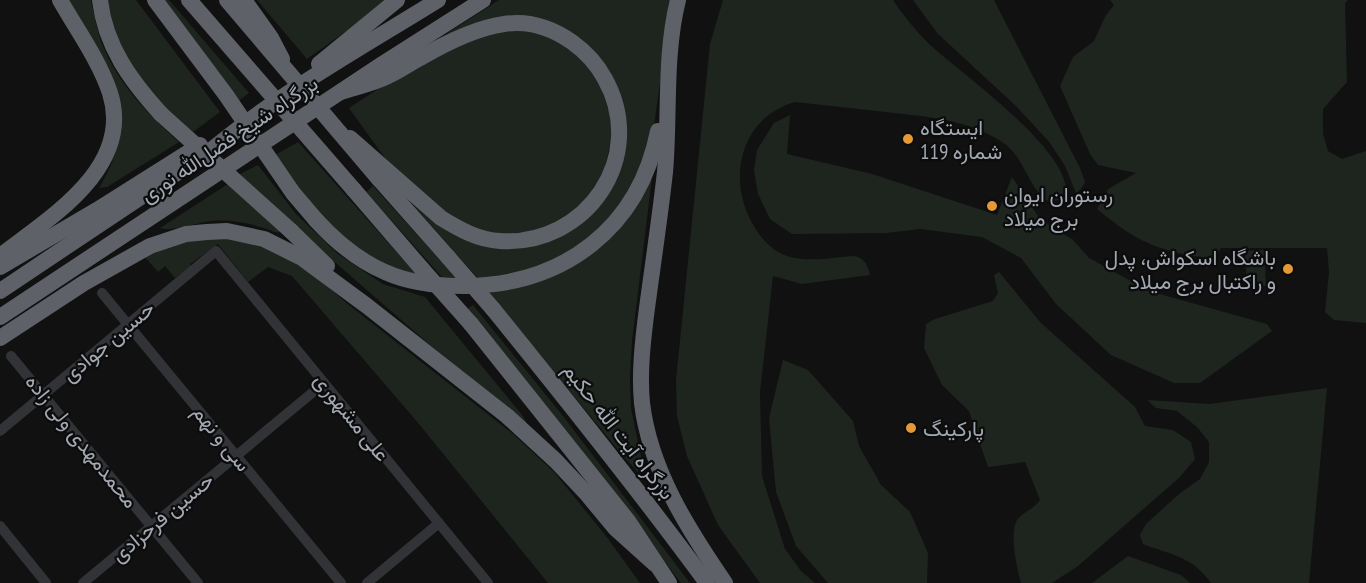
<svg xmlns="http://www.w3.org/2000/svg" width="1366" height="583" font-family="'PT Sans Narrow',Vazirmatn,sans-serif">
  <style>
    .green { fill: #1d251e }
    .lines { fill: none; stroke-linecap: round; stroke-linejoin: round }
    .minor { stroke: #323337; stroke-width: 10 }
    .highway { stroke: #5e6268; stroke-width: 16 }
    .highway-bridge { stroke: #5e6268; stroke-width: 16 }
    .poi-dot { fill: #e59836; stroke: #0c0c0d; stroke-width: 2 }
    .labels { text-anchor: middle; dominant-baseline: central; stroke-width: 4.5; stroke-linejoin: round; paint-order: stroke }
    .poi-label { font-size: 21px; fill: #a3a9b2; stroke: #0c0c0d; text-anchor: start }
    .street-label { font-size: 21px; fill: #a3a9b2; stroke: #0c0c0d }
  </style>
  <rect width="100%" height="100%" fill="#111112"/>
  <!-- green -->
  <g class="green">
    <path d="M67 0H91C95 18 98 38 107 55 123 89 151 117 179 142L107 187 99 188C110 169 118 152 119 131Z"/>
    <polygon points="104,0 136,0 220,112 193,132 163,105 126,62"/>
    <polygon points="161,0 169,0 249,93 237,102"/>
    <polygon points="257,0 390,0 307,59"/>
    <polygon points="499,0 672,0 652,139 627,200 588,241 531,271 481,282 393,182 422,206 523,246 611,188 619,97 544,22 417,53"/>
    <path d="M723 0H893C903 15 915 30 928 43 959 72 1071 150 1066 194L1058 200 1049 202C1028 188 1025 159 1005 144 970 119 927 117 886 112 856 109 825 105 795 102 742 117 727 175 751 221 759 236 770 250 787 256 807 263 834 257 855 256 865 259 868 265 870 275L802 284 773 276 760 392 762 476 785 549 801 571 815 583H760L718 525 687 456 677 416 676 380 710 44Z"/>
    <polygon points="913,0 994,0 1080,168 1085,182 1081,189 1076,193 1065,166 1050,143 1016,106 938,34"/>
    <path d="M1110 0H1348L1345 3 1347 82 1323 109V134L1328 151 1342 159 1366 151V323L1334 320 1325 312 1329 272 1327 248H1221L1206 270 1207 258C1156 251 1136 241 1097 209L1108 189 1136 173 1098 165 1090 154 1060 86 1073 57 1094 41 1106 15 1114 5Z"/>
    <polygon points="501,29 539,32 573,48 598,78 614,126 603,177 581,207 541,230 497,235 462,224 429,201 385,158 349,108 395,78 449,47"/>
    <polygon points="790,115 787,154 872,174 997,215 1012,177 1040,219 1073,240 1089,258 1149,291 1267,324 1272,331 1200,383 1174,383 1111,355 1056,304 1021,258 982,237 920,229 886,233 792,234 770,219 758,194 754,170 757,150 774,123"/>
    <path d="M298 142 416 274C351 263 312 205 272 157Z"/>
    <polygon points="258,165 296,214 338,254 383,284 425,297 523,416 528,426 430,345 236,176"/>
    <polygon points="652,178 632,341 630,378 631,408 646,481 624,457 489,293 524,284 635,205"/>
    <path d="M228 184 280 231 278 233C257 225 235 219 212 221 199 222 172 232 160 228Z"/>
    <polygon points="373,186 447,268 454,277 442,277 366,192"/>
    <polygon points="219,237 268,247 314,275 349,305 513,434 554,472 606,536 640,583 548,583 419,424 292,276 268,267 248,282 218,244 190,264 191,266 175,278 165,266 158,272 143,255 173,243"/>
    <polygon points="1264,250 1266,286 1247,287 1245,251"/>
    <path d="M999 272 1041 323 1135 407 1145 426 1173 430 1191 442 1195 459 1179 478 1078 566 1052 583H1021C1017 568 1009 533 1017 520 1023 512 1034 509 1040 500L1025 462 988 467 969 411 942 385 924 348 926 324 935 319 993 301 998 293 994 275Z"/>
    <polygon points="473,305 563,416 690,583 681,583 541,400 467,309"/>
    <polygon points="783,360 808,370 853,421 859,446 881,485 910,512 928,553 927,583 828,583 796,546 776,492 769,418"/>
    <path d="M1327 388 1309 583H1211C1192 556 1171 555 1143 544L1140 535 1146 524 1179 494 1200 479 1209 462V442L1197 427 1177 411 1156 408 1147 400 1209 404Z"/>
    <polygon points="1128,556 1181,575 1190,583 1092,583"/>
  </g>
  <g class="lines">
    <!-- minor -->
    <g class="minor">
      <polyline points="102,293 341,583"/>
      <polyline points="11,356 198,583"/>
      <polyline points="0,431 216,251 488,583"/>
      <polyline points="0,526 46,583"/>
      <polyline points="83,583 324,383"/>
      <polyline points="367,583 439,523"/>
    </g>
    <!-- highway -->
    <g class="highway">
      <path d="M100 0C105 46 131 81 161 114"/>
      <polyline points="244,0 271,38 282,59"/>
      <path d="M678 0C664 56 670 115 665 172 660 217 653 263 647 308 643 339 639 372 642 403 650 470 688 529 725 583"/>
      <polyline points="319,64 397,0"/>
      <path d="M341 92C356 87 374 83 388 76 399 71 409 64 420 58 444 44 476 28 504 24 529 20 552 28 572 42 586 52 597 64 605 79 648 157 587 246 500 241 478 240 459 229 441 218L350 138"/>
      <polyline points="379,179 448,257"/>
      <polyline points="354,190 422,269"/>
      <path d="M316 220C336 242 357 260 385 272 409 283 439 286 465 286 564 285 639 228 658 131"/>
      <polyline points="291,231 327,266"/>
      <path d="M0 256C49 218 134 168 110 93 99 60 77 30 60 0"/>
      <polyline points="0,267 97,210 200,145"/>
      <path d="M0 291 214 148C281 92 364 46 438 0"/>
      <path d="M493 309C566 399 638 489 707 583"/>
      <polyline points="0,317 381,65 483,0"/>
      <polyline points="471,324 628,521 669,583"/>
      <polyline points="0,338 84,283 150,246 186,234 207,232 227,231 264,239 302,258 367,306 507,416 556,461 586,493 615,528 655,564"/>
    </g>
    <!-- highway-bridge -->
    <g class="highway-bridge">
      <polyline points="155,0 226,95 293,193 316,220"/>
      <polyline points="189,0 354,190"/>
      <polyline points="227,0 379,179"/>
      <polyline points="161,114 291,231"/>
      <polyline points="448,257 493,309"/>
      <polyline points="422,269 471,324"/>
    </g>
  </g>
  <!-- markers -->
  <g class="poi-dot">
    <circle cx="908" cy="139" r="6"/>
    <circle cx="992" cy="206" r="6"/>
    <circle cx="1288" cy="269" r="6"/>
    <circle cx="911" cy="428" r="6"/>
  </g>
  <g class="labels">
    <!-- poi labels -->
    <g class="poi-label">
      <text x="920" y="127">ایستگاه<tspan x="920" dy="24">شماره 119</tspan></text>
      <text x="1004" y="194">رستوران ایوان<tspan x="1004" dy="24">برج میلاد</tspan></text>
      <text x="1276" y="257" text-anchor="end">باشگاه اسکواش، پدل<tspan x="1276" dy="24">و راکتبال برج میلاد</tspan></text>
      <text x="923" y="428">پارکینگ</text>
    </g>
    <!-- street labels -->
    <g class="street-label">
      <text transform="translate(229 139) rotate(-34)">بزرگراه شیخ فضل‌الله نوری</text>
      <text transform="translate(108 341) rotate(-40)">حسین جوادی</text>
      <text transform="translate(352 417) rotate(51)">علی مشهوری</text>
      <text transform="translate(619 431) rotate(52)">بزرگراه آیت الله حکیم</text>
      <text transform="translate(222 438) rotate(51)">سی و نهم</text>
      <text transform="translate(82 441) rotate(51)">محمدمهدی ولی زاده</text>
      <text transform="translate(162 517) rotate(-40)">حسین فرحزادی</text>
    </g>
  </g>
</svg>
